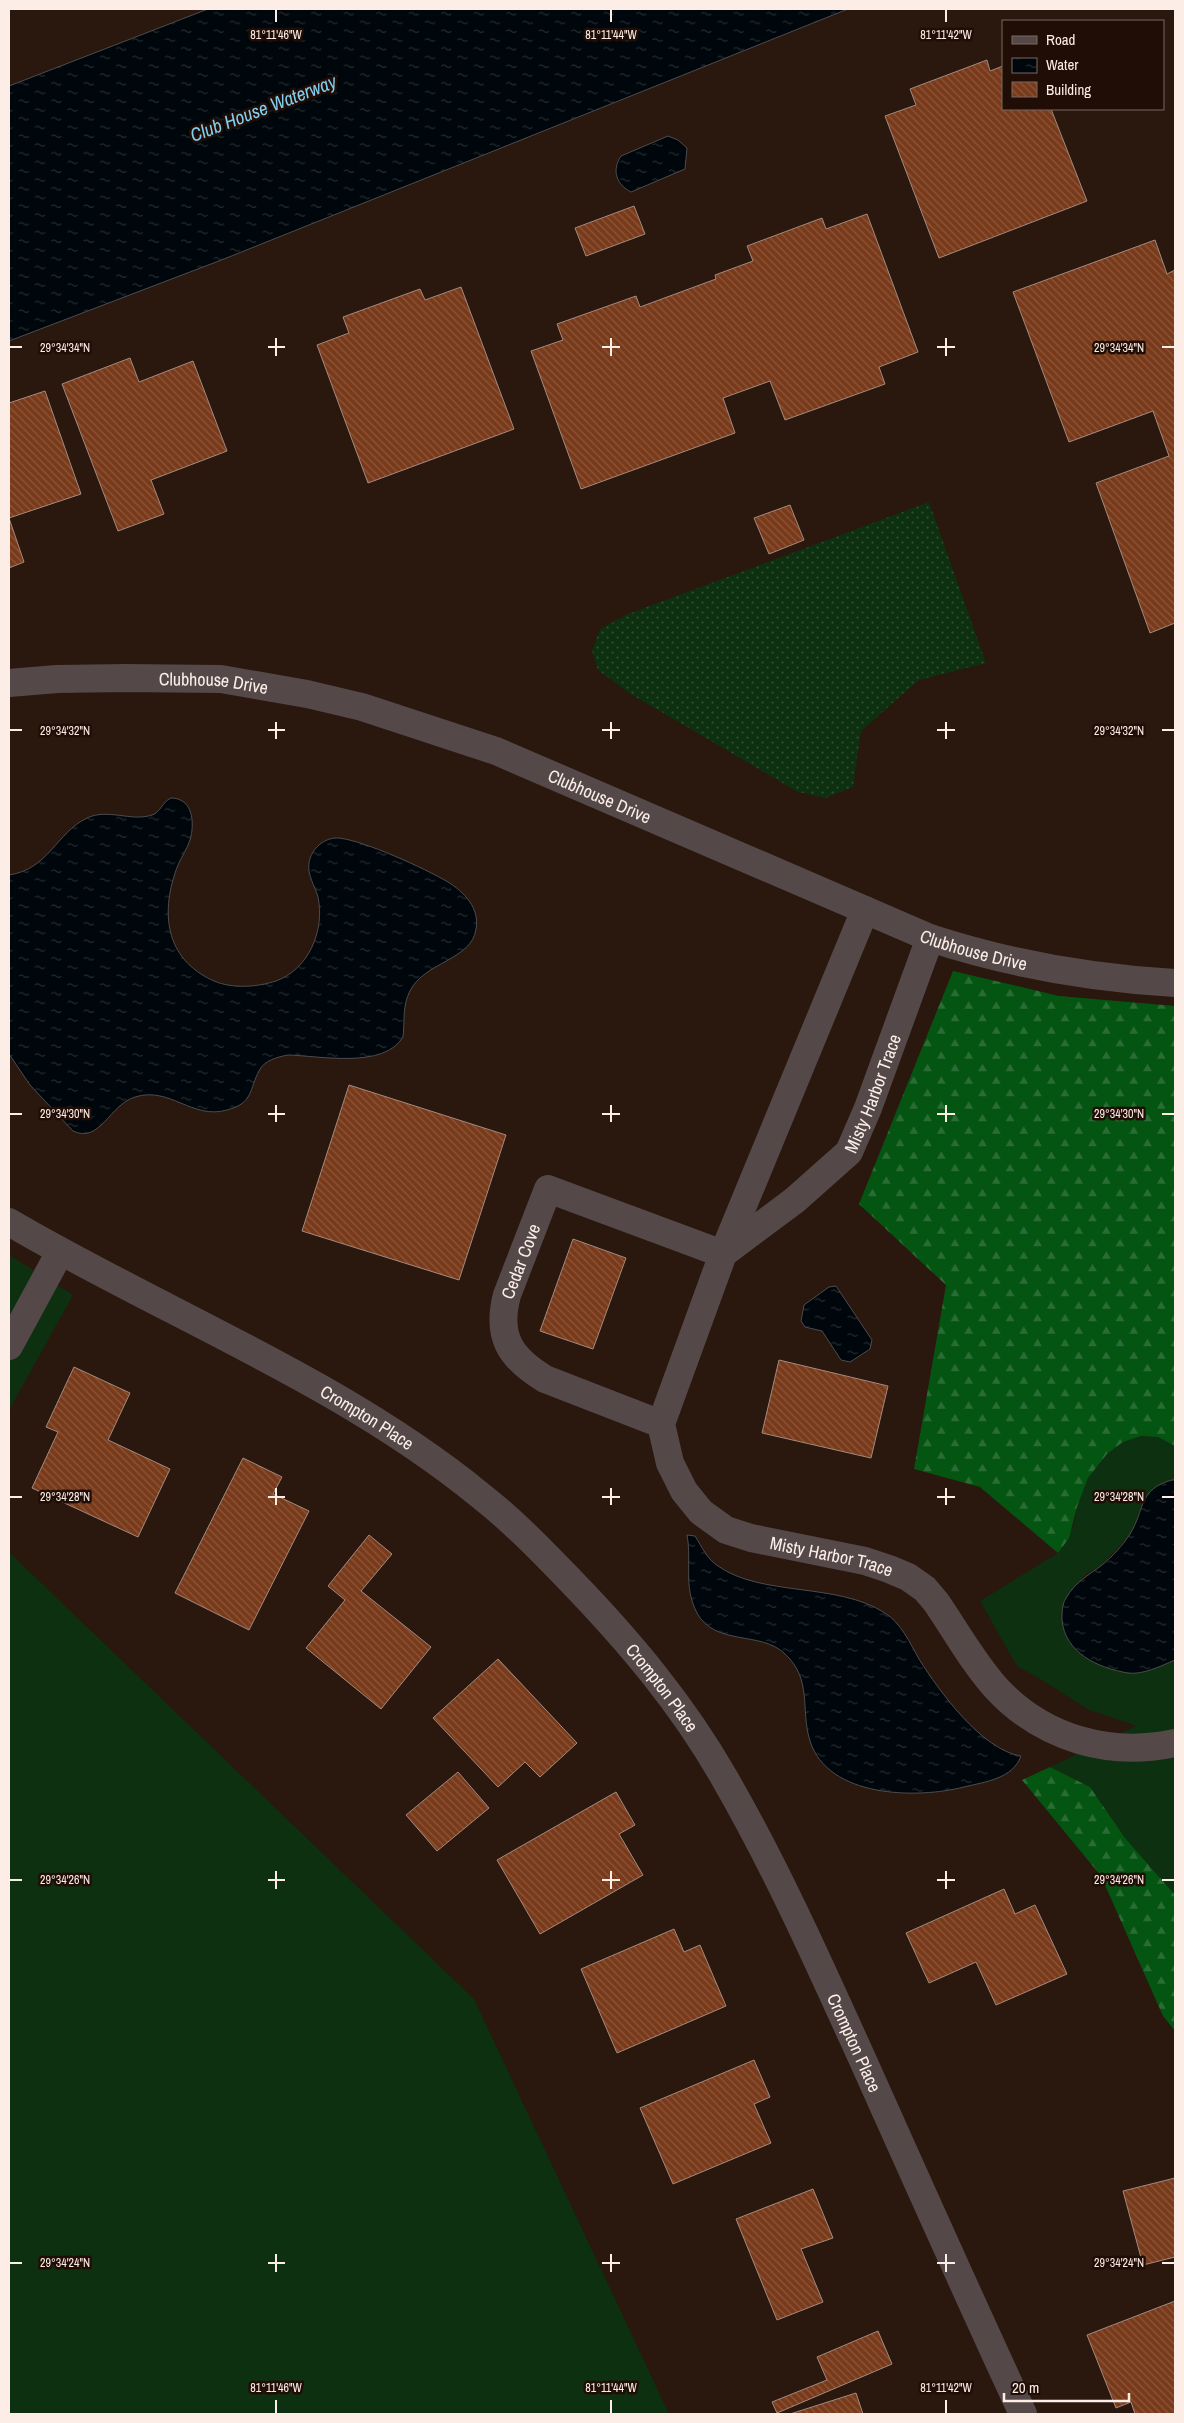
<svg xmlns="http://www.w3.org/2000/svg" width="1184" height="2423" font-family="'Archivo Narrow',sans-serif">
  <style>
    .grass { fill: #0d3010 }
    .forest { fill: url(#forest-firs) }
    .garden { fill: url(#garden-dots) }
    .water { fill: url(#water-ripples); stroke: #4c4c4e }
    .building { fill: url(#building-back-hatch); stroke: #a48a7f }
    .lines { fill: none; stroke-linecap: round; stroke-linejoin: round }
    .minor { stroke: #544849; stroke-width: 28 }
    .ticks { fill: none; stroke: #fceee7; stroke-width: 2 }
    .labels { text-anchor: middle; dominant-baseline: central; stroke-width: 5; stroke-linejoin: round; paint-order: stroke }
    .street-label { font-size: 18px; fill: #fceee7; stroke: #200e06 }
    .water-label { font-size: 19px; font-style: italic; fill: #80cef0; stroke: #200e06 }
    .ticks-label { font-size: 12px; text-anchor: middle; fill: #fceee7; stroke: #200e06; stroke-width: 5; stroke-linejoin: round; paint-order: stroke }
  </style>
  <defs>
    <pattern id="forest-firs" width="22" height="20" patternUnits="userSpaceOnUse" patternTransform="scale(1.25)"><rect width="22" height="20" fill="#045412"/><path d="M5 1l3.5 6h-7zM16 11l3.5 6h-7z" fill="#2a6d34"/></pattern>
    <pattern id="garden-dots" width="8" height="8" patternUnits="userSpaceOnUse" patternTransform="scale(1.25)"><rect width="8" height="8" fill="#0d3010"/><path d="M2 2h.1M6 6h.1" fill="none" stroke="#314e33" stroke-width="1.8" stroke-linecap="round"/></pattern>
    <pattern id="water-ripples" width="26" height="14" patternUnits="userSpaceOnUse" patternTransform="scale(1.25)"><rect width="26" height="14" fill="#00070c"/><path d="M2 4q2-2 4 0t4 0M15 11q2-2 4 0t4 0" fill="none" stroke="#262b2f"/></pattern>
    <pattern id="building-back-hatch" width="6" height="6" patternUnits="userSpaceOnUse" patternTransform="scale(1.25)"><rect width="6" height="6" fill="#783a1a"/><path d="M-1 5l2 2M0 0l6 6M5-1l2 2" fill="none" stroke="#8c573b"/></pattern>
  </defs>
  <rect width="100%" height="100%" fill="#2a170e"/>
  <!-- grass -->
  <g class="grass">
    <polygon points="9,1255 73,1295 9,1410"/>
    <polygon points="1141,1436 1158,1437 1175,1446 1175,1480 1172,1480 1144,1499 1131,1533 1102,1565 1086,1574 1065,1599 1062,1611 1064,1633 1129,1673 1144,1671 1175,1660 1175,1895 1125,1838 1090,1787 1050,1767 1136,1726 1087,1709 1047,1683 1017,1666 980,1601 1058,1553 1074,1525 1077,1507 1088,1478 1107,1454 1123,1442"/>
    <polygon points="9,1552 474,1999 669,2414 9,2414"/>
  </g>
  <!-- forest -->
  <g class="forest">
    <polygon points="953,971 1059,996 1175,1006 1175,1446 1158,1437 1141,1436 1123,1442 1107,1454 1088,1478 1077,1507 1069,1538 1058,1553 980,1487 914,1469 946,1285 859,1204"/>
    <polygon points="1050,1767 1090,1787 1125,1838 1175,1895 1175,2031 1163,2016 1101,1876 1022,1780"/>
  </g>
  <!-- garden -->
  <polygon class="garden" points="929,502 986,663 919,680 861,731 853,787 826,798 798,792 629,693 598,670 592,651 600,629 628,614"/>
  <!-- water -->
  <g class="water">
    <polygon points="208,9 848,9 224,259 9,341 9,86"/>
    <path d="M668 136 678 140 687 148 685 169 631 192C617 185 611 171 621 156Z"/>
    <path d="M171 798C193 798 195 823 190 840 187 849 182 856 178 865 160 911 164 959 214 981 233 989 257 987 276 981 309 969 325 930 318 897 315 886 307 875 309 863 311 849 324 837 339 838 365 841 424 868 448 882 464 892 480 908 476 929 472 960 424 962 410 991 402 1006 405 1021 403 1037 384 1069 321 1056 288 1055 278 1057 264 1060 259 1071 249 1089 254 1103 227 1110 192 1120 170 1086 135 1097 109 1105 100 1144 73 1131L30 1085 9 1054V875C49 869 56 833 87 818 108 808 131 822 152 815 161 812 162 802 171 798Z"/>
    <polygon points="836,1286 872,1340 870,1349 850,1362 841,1360 822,1331 805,1327 801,1321 804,1305 829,1287"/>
    <path d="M1172 1480H1175V1660C1161 1666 1143 1675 1128 1673 1098 1668 1065 1653 1062 1620 1062 1613 1062 1604 1066 1598 1076 1581 1088 1576 1102 1565 1112 1557 1123 1545 1130 1534 1145 1510 1138 1489 1172 1480Z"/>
    <path d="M687 1535 695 1536C702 1547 707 1559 718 1566 762 1597 837 1582 885 1613 901 1623 910 1643 919 1659 939 1691 982 1750 1021 1756 1013 1779 984 1782 964 1787 917 1799 828 1798 810 1741 800 1709 813 1679 784 1653 760 1631 715 1646 697 1613 683 1586 692 1563 687 1535Z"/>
  </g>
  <!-- building -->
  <g class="building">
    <polygon points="987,60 990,71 1003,66 1003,109 1051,109 1087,201 939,258 885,116 916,105 910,89"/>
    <polygon points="634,206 645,234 586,256 575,228"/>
    <polygon points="867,214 918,352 879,367 885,384 785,420 770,381 723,398 735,433 581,489 531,351 563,340 557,324 636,296 640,307 716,279 715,275 753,261 747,246 822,218 826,229"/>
    <polygon points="1155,240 1167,274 1175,270 1175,623 1150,633 1096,483 1169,456 1153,411 1069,442 1013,292"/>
    <polygon points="461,287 514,429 368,483 317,345 349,333 343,317 420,289 425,300"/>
    <polygon points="130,358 139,382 193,361 227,451 151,480 164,514 118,531 62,384"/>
    <polygon points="45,391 81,494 9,518 24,562 9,568 9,403"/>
    <polygon points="790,505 804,540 769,554 754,518"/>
    <polygon points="349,1085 506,1135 459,1280 302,1231"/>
    <polygon points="573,1239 626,1258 593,1349 540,1331"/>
    <polygon points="779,1360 888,1386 871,1458 762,1433"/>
    <polygon points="74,1367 130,1393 108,1440 170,1469 138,1537 32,1488 58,1432 46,1427"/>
    <polygon points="243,1458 282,1477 273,1494 309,1511 249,1630 175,1593"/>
    <polygon points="369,1535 392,1554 361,1591 431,1647 381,1709 306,1648 345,1600 328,1586"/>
    <polygon points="498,1659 577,1743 540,1777 525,1762 498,1787 433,1718"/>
    <polygon points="458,1772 489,1808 437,1851 406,1815"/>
    <polygon points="616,1792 635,1825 619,1834 643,1875 540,1934 497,1860"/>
    <polygon points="1004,1889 1015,1914 1035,1905 1067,1974 996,2005 976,1962 929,1983 906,1933"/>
    <polygon points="674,1929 684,1952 700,1945 726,2006 617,2053 581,1969"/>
    <polygon points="754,2060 770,2097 754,2104 771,2143 673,2184 640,2108"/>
    <polygon points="1175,2178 1175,2257 1143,2265 1123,2191"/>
    <polygon points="813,2189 833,2238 801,2249 823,2302 777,2320 736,2219"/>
    <polygon points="1175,2301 1175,2414 1135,2414 1131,2402 1116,2408 1087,2335"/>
    <polygon points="878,2331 892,2364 777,2413 772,2402 827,2380 817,2357"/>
    <polygon points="856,2393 863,2414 790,2414"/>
  </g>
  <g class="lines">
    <!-- minor -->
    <g class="minor">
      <path id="s1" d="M9 683 57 679 125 678 221 679 307 694 362 707 496 751 930 938C1010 964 1091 978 1175 983"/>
      <path id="s2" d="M865 910 723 1254 661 1424 670 1463 684 1491 701 1512 726 1530 751 1538 865 1561 889 1569 908 1577 925 1589 936 1602C956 1631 974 1664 997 1689 1044 1739 1110 1757 1175 1743"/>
      <path id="s3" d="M9 1222C164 1313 342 1382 481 1496 513 1521 542 1551 570 1580 629 1641 683 1705 725 1779 778 1871 821 1968 865 2065 917 2181 969 2298 1023 2414"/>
      <path id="s4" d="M724 1253 795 1200 849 1152 868 1108 930 938"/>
      <polyline points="9,1346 60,1252"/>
      <path id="s5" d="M661 1424 545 1379C510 1358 496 1336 507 1295L548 1189 723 1254"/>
    </g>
  </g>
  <!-- ticks -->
  <path class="ticks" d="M276 10V22M611 10V22M946 10V22M276 338V356M611 338V356M946 338V356M10 347H22M268 347H285M602 347H620M937 347H955M1162 347H1174M276 722V739M611 722V739M946 722V739M10 730H22M268 730H285M602 730H620M937 730H955M1162 730H1174M276 1105V1122M611 1105V1122M946 1105V1122M10 1114H22M268 1114H285M602 1114H620M937 1114H955M1162 1114H1174M276 1488V1505M611 1488V1505M946 1488V1505M10 1497H22M268 1497H285M602 1497H620M937 1497H955M1162 1497H1174M276 1871V1889M611 1871V1889M946 1871V1889M10 1880H22M268 1880H285M602 1880H620M937 1880H955M1162 1880H1174M276 2254V2272M611 2254V2272M946 2254V2272M10 2263H22M268 2263H285M602 2263H620M937 2263H955M1162 2263H1174M276 2400V2413M611 2400V2413M946 2400V2413"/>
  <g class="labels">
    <!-- street labels -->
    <g class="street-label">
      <text stroke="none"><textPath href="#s1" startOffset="205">Clubhouse Drive</textPath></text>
      <text stroke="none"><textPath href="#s1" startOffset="610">Clubhouse Drive</textPath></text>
      <text stroke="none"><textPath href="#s1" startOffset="1015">Clubhouse Drive</textPath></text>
      <text stroke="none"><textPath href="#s4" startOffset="224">Misty Harbor Trace</textPath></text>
      <text stroke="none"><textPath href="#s5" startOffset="262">Cedar Cove</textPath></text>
      <text stroke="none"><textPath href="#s3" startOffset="408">Crompton Place</textPath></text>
      <text stroke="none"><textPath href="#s2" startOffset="791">Misty Harbor Trace</textPath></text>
      <text stroke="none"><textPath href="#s3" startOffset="811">Crompton Place</textPath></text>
      <text stroke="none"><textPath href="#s3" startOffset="1216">Crompton Place</textPath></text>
    </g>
    <!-- water labels -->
    <g class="water-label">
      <text transform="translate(263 108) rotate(-21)">Club House Waterway</text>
    </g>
  </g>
  <g class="ticks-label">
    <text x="276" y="39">81°11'46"W</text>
    <text x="611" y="39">81°11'44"W</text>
    <text x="946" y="39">81°11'42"W</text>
    <text x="65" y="352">29°34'34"N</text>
    <text x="1119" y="352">29°34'34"N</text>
    <text x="65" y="735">29°34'32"N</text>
    <text x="1119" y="735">29°34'32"N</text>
    <text x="65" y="1118">29°34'30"N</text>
    <text x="1119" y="1118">29°34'30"N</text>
    <text x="65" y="1501">29°34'28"N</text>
    <text x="1119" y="1501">29°34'28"N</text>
    <text x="65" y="1884">29°34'26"N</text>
    <text x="1119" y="1884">29°34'26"N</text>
    <text x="65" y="2267">29°34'24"N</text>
    <text x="1119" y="2267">29°34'24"N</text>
    <text x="276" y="2392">81°11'46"W</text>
    <text x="611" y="2392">81°11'44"W</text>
    <text x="946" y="2392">81°11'42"W</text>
  </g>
  <!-- border -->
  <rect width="1184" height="2423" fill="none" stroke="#fceee7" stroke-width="20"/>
  <!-- legend -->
  <rect x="1002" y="20" width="162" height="90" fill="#200e06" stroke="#786860"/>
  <rect x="1012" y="36" width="25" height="8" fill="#544849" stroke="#786860"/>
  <text x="1046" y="45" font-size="15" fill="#fceee7">Road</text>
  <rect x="1012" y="58" width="25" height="15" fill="url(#water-ripples)" stroke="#786860"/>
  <text x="1046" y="70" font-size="15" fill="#fceee7">Water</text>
  <rect x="1012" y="82" width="25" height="15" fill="url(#building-back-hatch)" stroke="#786860"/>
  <text x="1046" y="95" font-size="15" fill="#fceee7">Building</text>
  <!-- scale -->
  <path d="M1004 2393v8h125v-8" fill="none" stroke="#fceee7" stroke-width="2.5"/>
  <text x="1012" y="2393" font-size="15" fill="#fceee7" stroke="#200e06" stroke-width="4" paint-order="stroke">20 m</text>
</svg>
